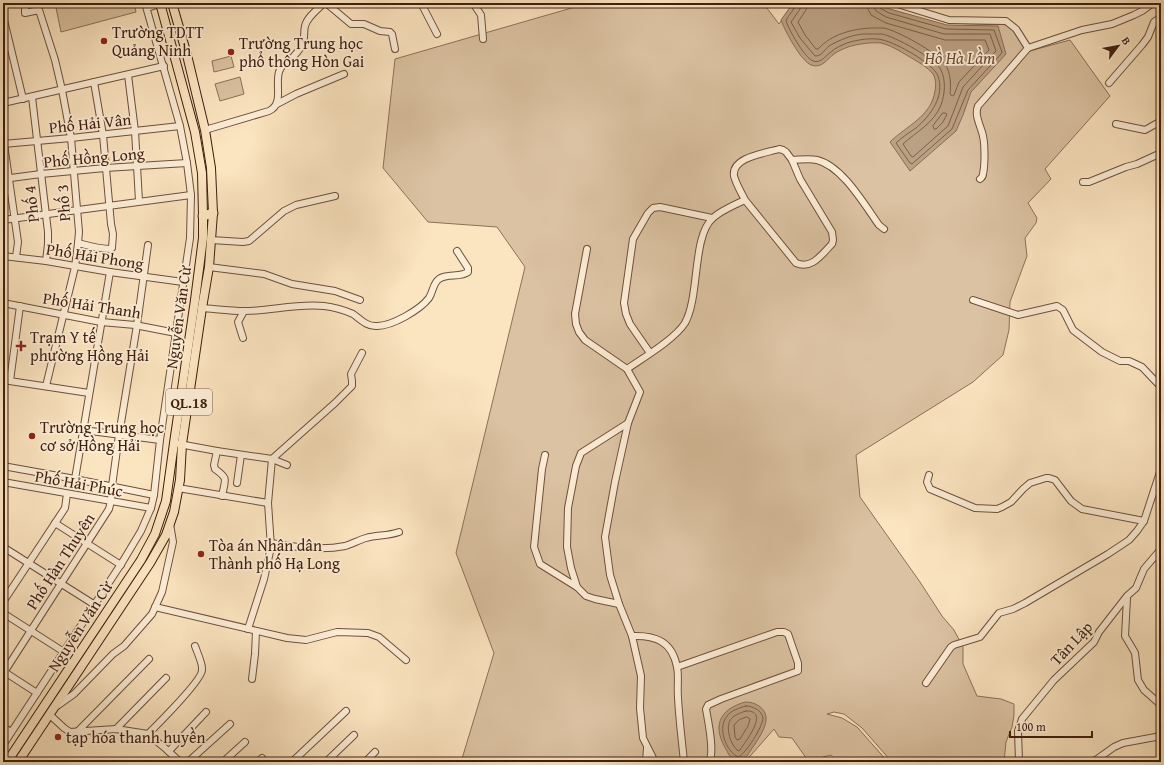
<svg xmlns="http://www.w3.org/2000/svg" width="1164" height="765" font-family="'Gentium Book Plus',serif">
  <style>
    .green { fill: #dbc2a2; stroke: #8d7058 }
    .water { fill: #bba183; stroke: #896d54 }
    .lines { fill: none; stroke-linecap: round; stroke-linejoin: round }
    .shore { stroke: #7d6048; stroke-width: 1 }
    .minor-casing { stroke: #6e503a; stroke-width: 8 }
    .major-casing { stroke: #3f1e0d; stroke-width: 10 }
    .highway-casing { stroke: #3f1e0d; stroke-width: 11 }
    .minor { stroke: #fcedd6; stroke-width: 6 }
    .major { stroke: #fbe4c0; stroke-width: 8 }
    .highway { stroke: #fbe4c0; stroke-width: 9 }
    .poi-dot { fill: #8f2418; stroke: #fcedd6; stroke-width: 1.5 }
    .labels { text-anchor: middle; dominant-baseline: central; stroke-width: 3.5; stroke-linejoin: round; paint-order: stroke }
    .shield { fill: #fcedd6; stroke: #785c49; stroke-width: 1 }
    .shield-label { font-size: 15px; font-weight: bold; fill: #3f1e0d }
    .poi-label { font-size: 16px; fill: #3f1e0d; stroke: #fcedd6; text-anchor: start }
    .street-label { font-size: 16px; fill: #3f1e0d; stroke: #fcedd6 }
    .water-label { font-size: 17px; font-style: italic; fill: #6a4c36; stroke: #fcedd6 }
  </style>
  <rect width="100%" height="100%" fill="#fbe4c0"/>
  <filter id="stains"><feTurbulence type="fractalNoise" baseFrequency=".005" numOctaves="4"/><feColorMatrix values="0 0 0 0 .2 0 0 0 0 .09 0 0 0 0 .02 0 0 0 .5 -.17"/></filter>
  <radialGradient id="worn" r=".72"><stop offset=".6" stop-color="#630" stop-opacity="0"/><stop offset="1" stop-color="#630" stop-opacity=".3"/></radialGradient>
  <!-- green -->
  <g class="green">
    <polygon points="55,3 134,3 136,12 61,32"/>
    <polygon points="589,3 763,3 779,24 794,3 895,11 946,26 1002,24 1013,27 1026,52 1070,40 1110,96 1045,169 1051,179 1028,203 1037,218 1036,223 1025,238 1027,256 1010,302 1009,330 1003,355 973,382 856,455 860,497 920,582 942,616 954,630 963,647 963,664 977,696 1001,699 1014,704 1014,715 1012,727 1006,742 1004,762 892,762 862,728 844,714 834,712 827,714 842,718 857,727 888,762 837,762 831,755 823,757 820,762 809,762 792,738 779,737 774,729 745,762 461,762 494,653 456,553 525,267 497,227 428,222 383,168 395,59"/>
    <polygon points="231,56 234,67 214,72 212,61"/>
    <polygon points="240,77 244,94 220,101 215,84"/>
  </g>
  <!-- water -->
  <g class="water">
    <path d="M793 3H879L890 9 947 25 998 26 1006 54 971 92 963 115 956 131 910 171 890 142C906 126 931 117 935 91 936 86 936 79 933 74 929 68 915 60 908 56 900 51 890 45 881 43 871 42 857 44 848 47 843 49 838 51 834 54 827 59 822 69 811 65 801 61 785 31 781 20Z"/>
    <path d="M745 702C751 702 754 703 759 706 775 717 760 736 753 747 750 751 746 759 741 761 734 763 729 756 727 751 712 727 718 710 745 702Z"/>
  </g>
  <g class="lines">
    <!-- shore -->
    <g class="shore">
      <path d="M796 3C795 10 788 15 786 21 789 30 804 57 813 61 821 64 826 55 831 52 835 48 842 45 847 43 856 40 873 37 883 40 896 43 933 63 938 76 945 96 931 115 916 128 909 133 902 137 896 143L910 163 912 164 952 129 968 90 1001 54 1002 52 994 30 946 29 889 13 880 8 878 3"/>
      <path d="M801 3 800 9 791 22 800 38 815 56C822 56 824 50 829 46 839 40 852 35 863 34 869 34 876 34 882 34 894 36 936 59 941 70 946 81 945 94 941 105 934 123 916 132 903 144L911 156 913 157 948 126 963 87 995 52 996 51 990 34H944L886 17 876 11 874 7 873 3"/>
      <path d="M807 3 806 10 798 22 805 35 816 49H818C832 34 852 29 871 28 875 28 880 28 884 28 898 31 936 52 945 64 951 73 951 85 950 94L952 96 954 95 959 82 989 50 985 40H945L886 23 871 15 868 9 867 3"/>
      <polygon points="943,113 945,113 947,114 943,122 936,129 934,129 933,126"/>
      <path d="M746 706C752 706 762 710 763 718 763 726 746 754 738 757 726 751 717 728 727 716 732 710 739 708 746 706Z"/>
      <path d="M746 711C771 710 745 742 740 750L738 751C733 746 730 740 729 734 726 719 733 715 746 711Z"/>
      <polygon points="747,717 750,719 748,726 740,739 737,740 735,737 734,725 739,720"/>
    </g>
    <defs>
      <g id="minor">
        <polyline points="25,3 25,13 39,10 55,60 62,90 71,138 79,232 78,243 75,267 46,386"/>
        <polyline points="326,3 351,24 364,24 380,31 390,32 392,34 395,49"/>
        <polyline points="421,3 437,34"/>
        <polyline points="456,3 460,4 465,3"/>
        <polyline points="473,3 481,15 483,39"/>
        <polyline points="894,3 949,20 1006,21 1016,29 1028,48"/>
        <polyline points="147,8 160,4"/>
        <polyline points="3,16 23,99"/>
        <polyline points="1028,48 1082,30 1112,24 1134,15 1142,11 1153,3"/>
        <polyline points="128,75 135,131 139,201"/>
        <polyline points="1109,83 1142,45 1148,37 1154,22 1161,17"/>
        <polyline points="32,97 48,232 48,244 46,261"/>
        <polyline points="3,103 164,66"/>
        <polyline points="277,104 296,94 344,74"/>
        <polyline points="1116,124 1145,130 1161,121"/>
        <path d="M205 130 269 111C284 104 275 85 279 72 281 64 288 61 293 57 296 54 299 50 301 47 306 39 303 34 305 26 307 17 318 9 324 3"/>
        <polyline points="3,137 18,242 16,257"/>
        <polyline points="3,144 71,138 180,126"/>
        <path d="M792 160C799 160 809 158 817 160 842 166 864 204 879 225L884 229"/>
        <polyline points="3,179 41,174 105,168 187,163"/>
        <path d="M980 179C982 177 983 177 983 174 985 165 985 145 983 136 981 126 974 116 978 106L1028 48"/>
        <polyline points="1083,182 1089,182 1126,167 1137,164 1161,153"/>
        <polyline points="3,220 191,195"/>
        <polyline points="211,240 243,242 249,241 284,211 296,205 335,196"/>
        <path d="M78 243C89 246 100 249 111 249L112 248 113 234 111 224 103 135 94 82"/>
        <polyline points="587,249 575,314 576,324 579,332 585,340 627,369 640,392 628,423 615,482 605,537 610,575 619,604 632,636 641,676 640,708 643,738 655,762"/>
        <polyline points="3,256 46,261 110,272 183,282"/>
        <polyline points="209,267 264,274 292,284 335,291 360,300"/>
        <polyline points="973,300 1018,315 1057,306 1063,310 1073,330 1102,352 1120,361 1129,361 1142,367 1161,387"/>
        <polyline points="3,303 101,322 135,325 176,333"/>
        <path d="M202 308C216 309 231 311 245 311 271 311 297 303 324 306 333 307 344 310 353 314 360 319 367 327 377 326 392 326 420 310 429 298 433 292 433 283 439 279 447 273 460 278 468 272V268L457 251"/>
        <polyline points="243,338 238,322 244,311"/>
        <polyline points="650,353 630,324 626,314 624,303 633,239 648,213 653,208 660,207 712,218"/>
        <path d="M627 369C643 358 675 339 685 323 700 296 692 236 713 218 719 212 736 204 745 200 741 192 736 184 734 176 731 157 766 153 779 149L783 150 786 152 792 160 800 179 832 232 833 240 832 244C822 254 812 270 796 263L745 200"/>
        <polyline points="3,380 89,393"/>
        <polyline points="10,381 20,306"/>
        <polyline points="83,430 160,440"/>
        <polyline points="179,444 217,451 272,459 287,465"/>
        <path d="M217 451 214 465 215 469C229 479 225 479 222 496"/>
        <polyline points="545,455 542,469 534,547 540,564 577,587"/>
        <polyline points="3,466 75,479 154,495"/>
        <polyline points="929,475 927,482 930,489 975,508 997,509 1002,507 1011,502 1023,489 1030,483 1046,478 1049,478 1055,480 1071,501 1082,509 1144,521"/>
        <polyline points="75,479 110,272"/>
        <polyline points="3,482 151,508"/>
        <polyline points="237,483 241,455"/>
        <polyline points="178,488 268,503"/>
        <polyline points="55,523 121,565"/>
        <path d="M271 543C295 547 321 551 345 546 352 544 359 540 366 538 377 535 388 536 399 532"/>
        <polyline points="3,547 95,605"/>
        <polyline points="1127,598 1125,636 1131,646 1135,653 1138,680 1144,690 1161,705"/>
        <polyline points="3,602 65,508 67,494"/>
        <polyline points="619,604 595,599 586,596 577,587 571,568 567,547 568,508 576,466 581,453 628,423"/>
        <polyline points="155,607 287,638 306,640 337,632 368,633 379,637 406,660"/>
        <polyline points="3,613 64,652"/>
        <polyline points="248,629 264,579 271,547 268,503 272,459 335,403 352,386 352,381 351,374 362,353"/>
        <path d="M632 636C655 635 672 641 677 667 679 676 677 687 678 697 679 719 682 741 684 762"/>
        <path d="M677 667 777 632H784L788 634 798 663V671L721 699 708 705 706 709C708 721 715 752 709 762"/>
        <polyline points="3,671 37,693"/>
        <polyline points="3,674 109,509 111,501 112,486 119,435 137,325 148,245"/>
        <polyline points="252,679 255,654 256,631"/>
        <polyline points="926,683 951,647 954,645 980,637 999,613 1013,609 1025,603 1108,554 1129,540 1137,531 1144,521 1161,469"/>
        <polyline points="57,706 74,694 113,654 124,646 152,614 162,592 173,542 170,524"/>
        <polyline points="50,715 64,728 70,732 116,729 148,734 166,749 180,762"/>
        <polyline points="3,727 11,732"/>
        <polyline points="116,729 166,678"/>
        <polyline points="78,731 149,659"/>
        <path d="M148 734C157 725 202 680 202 670 203 664 197 652 195 646"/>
        <polyline points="3,745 123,561 141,531 151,508 154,495 160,440 190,238 191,195 187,163 180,126 145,3"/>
        <polyline points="169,751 206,712"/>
        <polyline points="188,762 230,724"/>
        <polyline points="223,762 245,742"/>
        <polyline points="257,762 262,758"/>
        <polyline points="292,762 346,711"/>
        <polyline points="326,762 354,735"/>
        <polyline points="365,762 375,752"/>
        <polyline points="646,762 647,748"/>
        <polyline points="1019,762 1018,731 1022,719 1054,680 1094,642 1099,632 1127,596 1136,588 1144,569 1161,549"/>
        <polyline points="1093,762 1114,747 1123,743 1161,736"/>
      </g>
      <g id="major">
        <polyline points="7,762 141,560 155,534 166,501 174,443 195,300 203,238 203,216 202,173 195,132 160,3"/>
        <polyline points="18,762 150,563 166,535 174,512 180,480 182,444 202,308 209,267 213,213 211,168 205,130 187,55 172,3"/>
      </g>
      <polyline id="highway" points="203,216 213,213"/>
    </defs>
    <!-- minor casing -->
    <use href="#minor" class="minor-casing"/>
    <!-- major casing -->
    <use href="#major" class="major-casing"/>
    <!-- highway casing -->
    <use href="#highway" class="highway-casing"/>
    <!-- minor -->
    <use href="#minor" class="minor"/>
    <!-- major -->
    <use href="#major" class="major"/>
    <!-- highway -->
    <use href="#highway" class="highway"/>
  </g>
  <!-- markers -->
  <g class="poi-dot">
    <circle cx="104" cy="41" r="4"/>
    <circle cx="231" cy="52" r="4"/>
    <path d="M19 340h4v4h4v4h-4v4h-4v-4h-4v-4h4z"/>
    <circle cx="32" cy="436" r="4"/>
    <circle cx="201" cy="554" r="4"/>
    <circle cx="58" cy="737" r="4"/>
  </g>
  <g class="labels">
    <!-- shield labels -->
    <rect class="shield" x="166" y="389" width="46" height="26" rx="3"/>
    <g class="shield-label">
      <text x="189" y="402">QL.18</text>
    </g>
    <!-- poi labels -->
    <g class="poi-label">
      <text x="112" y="32">Trường TDTT<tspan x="112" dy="18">Quảng Ninh</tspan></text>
      <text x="239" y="43">Trường Trung học<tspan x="239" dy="18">phổ thông Hòn Gai</tspan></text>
      <text x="30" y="337">Trạm Y tế<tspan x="30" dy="18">phường Hồng Hải</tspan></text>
      <text x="40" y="427">Trường Trung học<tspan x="40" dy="18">cơ sở Hồng Hải</tspan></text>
      <text x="209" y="545">Tòa án Nhân dân<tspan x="209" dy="18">Thành phố Hạ Long</tspan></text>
      <text x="66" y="737">tạp hóa thanh huyền</text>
    </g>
    <!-- street labels -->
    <g class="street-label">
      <text transform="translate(90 123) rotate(-6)">Phố Hải Vân</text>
      <text transform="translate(94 157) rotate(-5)">Phố Hồng Long</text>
      <text transform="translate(63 203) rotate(-94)">Phố 3</text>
      <text transform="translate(31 204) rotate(-96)">Phố 4</text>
      <text transform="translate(95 256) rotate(9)">Phố Hải Phong</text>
      <text transform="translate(92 305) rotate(9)">Phố Hải Thanh</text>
      <text transform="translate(178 317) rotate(-82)">Nguyễn Văn Cừ</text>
      <text transform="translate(79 483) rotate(10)">Phố Hải Phúc</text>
      <text transform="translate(60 561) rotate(-57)">Phố Hàn Thuyên</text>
      <text transform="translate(80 626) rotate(-57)">Nguyễn Văn Cừ</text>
      <text transform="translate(1071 643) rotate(-47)">Tân Lập</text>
    </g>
    <!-- water labels -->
    <g class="water-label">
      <text x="960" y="57">Hồ Hà Lầm</text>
    </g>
  </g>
  <!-- margin -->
  <rect width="1164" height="765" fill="none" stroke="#fbe4c0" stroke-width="16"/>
  <rect x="4" y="4" width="1156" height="757" fill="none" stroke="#3f1e0d" stroke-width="2"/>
  <rect x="8" y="8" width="1148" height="749" fill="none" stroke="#3f1e0d"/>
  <!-- north arrow -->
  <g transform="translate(1118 46) rotate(58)" stroke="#fcedd6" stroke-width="3" paint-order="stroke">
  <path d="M0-3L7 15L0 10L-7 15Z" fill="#3f1e0d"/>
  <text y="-6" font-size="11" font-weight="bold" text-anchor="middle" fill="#3f1e0d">B</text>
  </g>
  <!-- scale -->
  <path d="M1010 731v6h82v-6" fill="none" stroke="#3f1e0d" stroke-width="2"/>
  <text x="1016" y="731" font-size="12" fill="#3f1e0d" stroke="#fcedd6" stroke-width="3" paint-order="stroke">100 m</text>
  <rect width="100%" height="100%" filter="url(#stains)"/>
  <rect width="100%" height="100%" fill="url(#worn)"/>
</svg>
